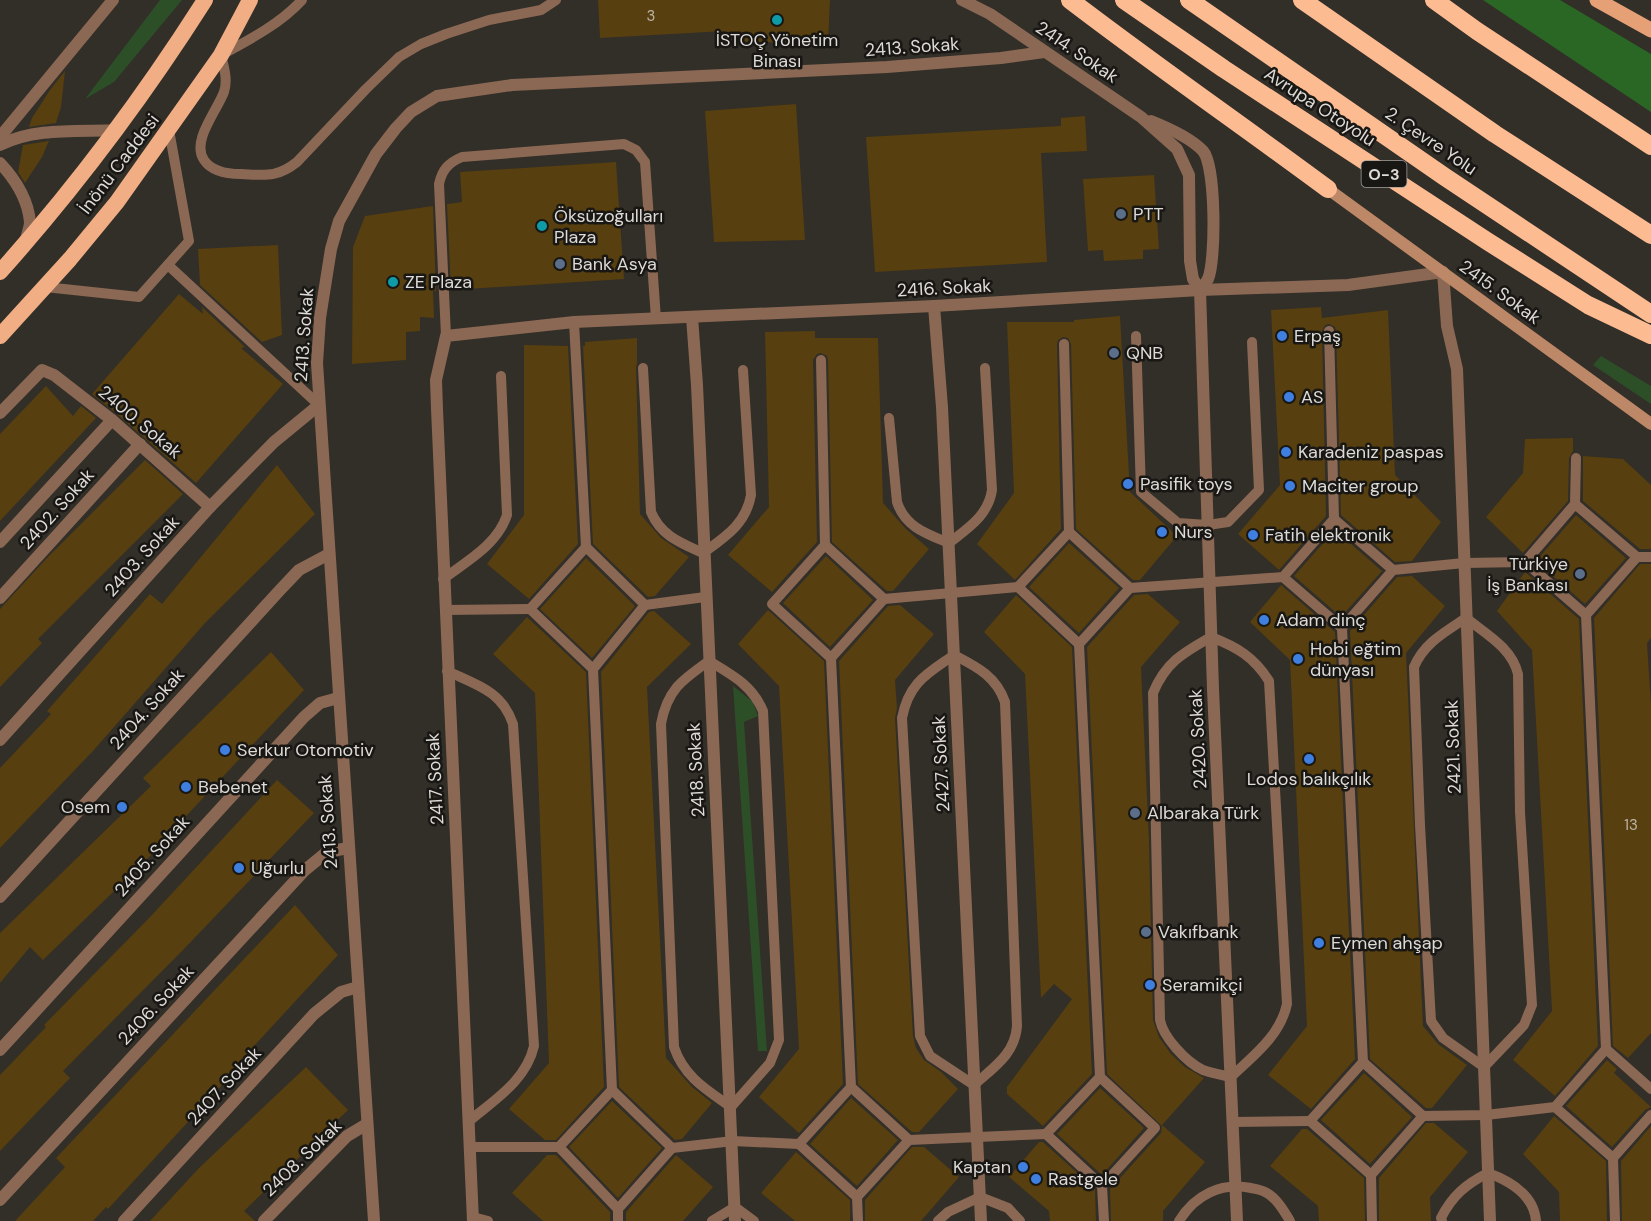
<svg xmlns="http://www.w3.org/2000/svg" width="1651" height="1221" font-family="'DM Sans',sans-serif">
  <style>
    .green { fill: #2c4f28 }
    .forest { fill: #2a6724 }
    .building { fill: #573f0f }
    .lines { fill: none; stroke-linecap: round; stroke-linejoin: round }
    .service { stroke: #8a6854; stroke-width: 10 }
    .minor { stroke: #8a6854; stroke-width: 12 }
    .tertiary { stroke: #8a6854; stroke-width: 12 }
    .secondary { stroke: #bd8867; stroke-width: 12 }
    .primary { stroke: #e5a075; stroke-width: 15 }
    .trunk { stroke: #f1ae84; stroke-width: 16 }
    .motorway { stroke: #fdbb92; stroke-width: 18 }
    .culture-dot { fill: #0f9aa8; stroke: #181714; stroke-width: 2 }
    .service-dot { fill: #5c6f8a; stroke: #181714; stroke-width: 2 }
    .shop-dot { fill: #3f7fe0; stroke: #181714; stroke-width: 2 }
    .labels { text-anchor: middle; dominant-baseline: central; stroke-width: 5; stroke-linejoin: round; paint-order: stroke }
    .number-label { font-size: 15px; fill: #bcb3a5 }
    .shield { fill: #181714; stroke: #a2a09c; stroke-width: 1.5 }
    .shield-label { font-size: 16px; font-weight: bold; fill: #dddad7 }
    .poi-label { font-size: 18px; fill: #dddad7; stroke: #181714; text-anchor: start }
    .street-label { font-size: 18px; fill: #dddad7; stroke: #181714 }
  </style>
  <rect width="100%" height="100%" fill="#322e28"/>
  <!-- green -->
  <g class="green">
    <polygon points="160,0 182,0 114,82 85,99"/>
    <polygon points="1601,356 1651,386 1651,404 1593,365"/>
    <polygon points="733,686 753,702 758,716 744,722 767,1051 758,1051"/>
  </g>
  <!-- forest -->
  <polygon class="forest" points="1483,0 1560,0 1651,54 1651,112"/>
  <!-- building -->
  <g class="building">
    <polygon points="598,0 830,0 828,44 725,41 725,31 600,38"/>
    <polygon points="65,71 61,107 56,123 29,127 32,118 50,90"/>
    <polygon points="796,104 805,240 714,242 705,111"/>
    <polygon points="1085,116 1087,151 1041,153 1047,262 875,272 866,137 1061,126 1061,118"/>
    <polygon points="49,141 42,157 25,183 18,172 23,145"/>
    <polygon points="616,162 624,279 451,290 447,204 462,202 460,172"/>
    <polygon points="1154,175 1159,249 1143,250 1143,259 1104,261 1103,250 1088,251 1083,179"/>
    <polygon points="433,206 436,291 433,291 434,318 420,317 420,331 406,332 406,360 352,364 353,247 365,216"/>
    <polygon points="278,245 282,335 262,342 200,285 198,249"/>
    <polygon points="179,294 203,314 202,307 245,347 241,348 283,384 196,483 117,414 92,394"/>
    <polygon points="1321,307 1322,318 1388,310 1395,475 1441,522 1412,561 1395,562 1341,515 1336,331 1335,327 1329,324 1325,325 1322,331 1326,516 1279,570 1238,534 1280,485 1271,310"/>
    <polygon points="1120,316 1130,492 1177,536 1140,580 1133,580 1076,529 1071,344 1068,338 1063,337 1058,340 1057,344 1061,529 1015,580 977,544 1014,493 1007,322 1074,322 1074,320"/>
    <polygon points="815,331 815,338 878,338 883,503 906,529 929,549 893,591 887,591 832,542 828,360 827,356 821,353 817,354 813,360 817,542 772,592 728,555 769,507 765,332"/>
    <polygon points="637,338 637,363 636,368 640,514 661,538 689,557 655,596 648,597 593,544 583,346 585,346 585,342"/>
    <polygon points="524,345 568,346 578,544 529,599 487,564 524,515"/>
    <polygon points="46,386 73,416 81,406 96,418 0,521 0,434"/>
    <polygon points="1573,438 1573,451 1569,458 1568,501 1523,553 1486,517 1523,473 1525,439"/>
    <polygon points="1583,456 1623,459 1651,485 1651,549 1640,549 1583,501"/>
    <polygon points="145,460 183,494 38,639 42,643 0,687 0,609 47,558"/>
    <polygon points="277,465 315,514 206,622 93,751 0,848 0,768 51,714 47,711 150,594 162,604"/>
    <polygon points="1576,515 1626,558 1585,604 1536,561"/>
    <polygon points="1335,530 1382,571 1341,617 1294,576"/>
    <polygon points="1069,543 1119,588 1079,633 1029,587"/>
    <polygon points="826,556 873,600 830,647 783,603"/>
    <polygon points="586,558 635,606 592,658 540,609"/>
    <polygon points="1640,564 1651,564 1651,638 1647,643 1651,705 1651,1033 1628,1058 1613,1046 1594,618"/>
    <polygon points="1525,572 1579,619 1598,1046 1555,1096 1513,1060 1552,1011 1532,650 1497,611"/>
    <polygon points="1412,576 1445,606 1406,653 1423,1026 1438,1044 1467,1065 1432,1108 1426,1108 1370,1059 1350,631 1397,577"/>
    <polygon points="1281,585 1335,632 1355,1059 1311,1109 1268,1075 1307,1026 1290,660 1250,622"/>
    <polygon points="1148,594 1180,622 1141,667 1149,840 1153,1020 1159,1037 1171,1054 1185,1067 1204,1078 1162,1125 1205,1162 1163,1211 1163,1221 1111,1221 1110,1189 1161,1133 1162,1126 1107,1074 1087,647 1134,595"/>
    <polygon points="1016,595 1072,647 1092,1074 1043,1126 1007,1094 1007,1087 1072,999 1054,984 1041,998 1025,674 984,632"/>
    <polygon points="900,605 934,634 895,680 897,708 895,718 913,1036 916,1048 924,1060 941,1072 958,1089 919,1132 912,1132 858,1084 839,661 888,606"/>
    <polygon points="768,610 824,661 843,1084 799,1133 759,1097 799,1049 779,686 738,644"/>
    <polygon points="654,611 691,644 647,687 666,1058 692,1087 712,1103 682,1139 675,1140 619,1087 601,672 649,612"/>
    <polygon points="527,617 586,672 604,1087 556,1140 545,1140 509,1109 549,1063 535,693 493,654"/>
    <polygon points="271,652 304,690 175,828 177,830 43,960 30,947 0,983 0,933 151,786 143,778"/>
    <polygon points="277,780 314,813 183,950 63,1071 70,1078 0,1151 0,1075 46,1027 44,1025 150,917"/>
    <polygon points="295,905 338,955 230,1072 232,1074 108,1209 106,1207 93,1221 15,1221 65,1167 56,1158"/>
    <polygon points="1607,1060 1617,1069 1614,1073 1651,1107 1645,1110 1612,1147 1566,1106"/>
    <polygon points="306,1067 348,1110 244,1211 255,1221 150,1221 199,1168"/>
    <polygon points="1364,1073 1412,1117 1370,1164 1321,1120"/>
    <polygon points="1100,1088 1144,1128 1102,1175 1057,1134"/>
    <polygon points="851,1098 898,1140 857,1186 810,1144"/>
    <polygon points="612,1101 662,1148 618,1198 569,1147"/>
    <polygon points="1554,1116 1606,1161 1607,1221 1560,1221 1559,1192 1523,1154"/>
    <polygon points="1426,1123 1434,1123 1468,1152 1430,1197 1431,1221 1379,1221 1379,1178"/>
    <polygon points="1651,1126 1651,1221 1622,1221 1621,1161"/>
    <polygon points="1302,1129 1307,1129 1364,1178 1365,1221 1319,1221 1318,1206 1270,1166"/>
    <polygon points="1039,1142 1043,1142 1095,1189 1096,1221 1050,1221 1049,1211 1009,1177"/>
    <polygon points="912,1147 924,1147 959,1177 921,1221 865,1221 865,1200"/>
    <polygon points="796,1152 850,1200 850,1221 795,1221 761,1193"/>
    <polygon points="547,1155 556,1155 610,1212 610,1221 543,1221 512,1193"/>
    <polygon points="676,1155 713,1187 683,1221 626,1221 626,1212"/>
  </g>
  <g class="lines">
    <!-- service -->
    <g class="service">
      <path d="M302 0C280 24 249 40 221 55 224 67 228 80 224 92 217 111 191 141 204 160 212 172 227 174 241 174 265 175 277 178 297 162L366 89 399 57 421 44 446 34 489 20 541 10 556 0"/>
      <polyline points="168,265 319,405"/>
      <polyline points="45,287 139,297 189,241 169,130"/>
      <polyline points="574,322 586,547"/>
      <polyline points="1329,331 1334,519"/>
      <path d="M446 336 439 184C442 170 448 163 462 157L624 144 636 150 645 162 656 319"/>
      <polyline points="1136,336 1141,492 1178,523 1208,525 1228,522 1259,490 1252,342"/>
      <polyline points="1064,344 1069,532 1018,587 1079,644 1100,1077 1155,1128 1102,1186"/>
      <polyline points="821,360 825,545 772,604 831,658"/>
      <path d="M643 368 651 512C661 536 681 543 703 553 725 537 746 524 751 495L743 370"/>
      <path d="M889 418 897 502C905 527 927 534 949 543 968 528 988 516 992 490L985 368"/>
      <polyline points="1575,504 1576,458"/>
      <polyline points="1069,532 1130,588 1079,644"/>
      <polyline points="825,545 884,599 831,658 851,1087 909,1140 857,1197"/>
      <polyline points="1525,562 1575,504 1637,557 1651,557"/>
      <polyline points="1283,577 1342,628 1393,570 1464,563 1525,562 1586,615 1637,557"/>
      <path d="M443 579C467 561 497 545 507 515L501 376"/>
      <polyline points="1130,588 1283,577 1334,519 1393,570"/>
      <polyline points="884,599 1018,587"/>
      <polyline points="645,605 705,597"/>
      <polyline points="445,610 530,609"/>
      <polyline points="1586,615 1606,1049 1555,1107 1613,1158"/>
      <path d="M1466 618C1486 634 1512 648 1518 674L1520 812 1532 1005 1524 1025 1484 1067 1443 1038 1431 1021 1420 825 1414 667C1424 643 1445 632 1466 618Z"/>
      <polyline points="1342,628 1363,1062 1310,1121 1371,1175"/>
      <path d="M1211 637C1237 647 1254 657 1269 681L1287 1004C1280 1036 1254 1055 1231 1077 1222 1075 1211 1073 1203 1070 1186 1062 1163 1037 1160 1020L1153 693C1166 662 1183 653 1211 637Z"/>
      <path d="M954 655C977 667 996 676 1005 702L1017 1026C1015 1054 994 1067 974 1085L930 1056 920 1036 902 718C909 682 927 674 954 655Z"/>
      <path d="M709 661C732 675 752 685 763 711L779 1040 770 1063 731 1107C707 1090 684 1077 674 1047L661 724C667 690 682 680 709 661Z"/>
      <polyline points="593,669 530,609 586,547 645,605 593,669 612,1090"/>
      <path d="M447 671C477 685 502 691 513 724L534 1046C526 1081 494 1100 468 1122"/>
      <polyline points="1606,1049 1651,1089"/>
      <polyline points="1363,1062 1423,1116 1371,1175 1372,1221"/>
      <polyline points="1100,1077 1046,1134 1102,1186 1104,1221"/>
      <polyline points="851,1087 799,1144 857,1197 858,1221"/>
      <polyline points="1423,1116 1486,1115 1555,1107"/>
      <polyline points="1233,1122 1310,1121"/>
      <polyline points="909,1140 1046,1134"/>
      <polyline points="469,1147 559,1147"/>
      <polyline points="672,1148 733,1141 799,1144"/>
      <polyline points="618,1209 672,1148 612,1090 559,1147 618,1209 618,1221"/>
      <polyline points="473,1217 488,1221"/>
      <polyline points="712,1221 735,1207 754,1221"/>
      <polyline points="938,1221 948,1212 980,1197 1008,1208 1020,1221"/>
      <path d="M1179 1221C1195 1195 1221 1182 1251 1188 1256 1189 1262 1190 1265 1192 1276 1197 1284 1211 1290 1221"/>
      <path d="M1442 1221 1441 1218C1452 1196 1466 1184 1488 1173 1510 1181 1534 1195 1536 1221"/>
      <polyline points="1615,1221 1613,1158 1651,1115"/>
    </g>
    <!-- minor -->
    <g class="minor">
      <polyline points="962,0 990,14 1141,117 1177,149 1189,175 1190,261 1193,279 1200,290"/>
      <path d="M1151 121C1166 127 1192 139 1203 151 1216 166 1216 261 1208 279 1206 283 1203 287 1200 290"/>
      <polyline points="0,137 113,0"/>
      <path d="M0 145C35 127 79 132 118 130"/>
      <path d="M0 163C15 179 28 200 30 222 30 227 27 234 26 240"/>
      <polyline points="1443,272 1447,326 1457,369 1490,1221"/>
      <polyline points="1200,290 1213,689 1237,1221"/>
      <polyline points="934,306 942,407 981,1221"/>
      <polyline points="692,317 697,385 735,1221"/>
      <polyline points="0,413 42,370 54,375 112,420 210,507"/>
      <polyline points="0,542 112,420"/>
      <polyline points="0,598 140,444"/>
      <polyline points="0,740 210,507 274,442 319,405"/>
      <polyline points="0,897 280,590 299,570 329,554"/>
      <polyline points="0,1050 304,717 320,703 338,698"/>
      <polyline points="0,1200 305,870 327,852 348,848"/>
      <polyline points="124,1221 314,1014 341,992 358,987"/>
      <polyline points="264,1221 347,1136 367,1124"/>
      <polyline points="374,1221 317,363 320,318 331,249 339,221 376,154 396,128 411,112 437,96 512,85 887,67 1001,58 1044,52"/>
    </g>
    <!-- tertiary -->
    <polyline class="tertiary" points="473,1221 437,409 436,380 446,336 574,322 934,306 1200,290 1348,285 1443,272"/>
    <!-- secondary -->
    <polyline class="secondary" points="1328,189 1651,424"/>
    <!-- primary -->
    <polyline class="primary" points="1597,0 1651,30"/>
    <!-- trunk -->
    <g class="trunk">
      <path d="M0 272C76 187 144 96 205 0"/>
      <polyline points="0,336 70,259 117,202 221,55 250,0"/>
    </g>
    <!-- motorway -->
    <g class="motorway">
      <path d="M1070 0C1155 65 1243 126 1328 189"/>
      <polyline points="1124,0 1224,69 1487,241 1588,305 1651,335"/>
      <polyline points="1189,0 1445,177 1651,314"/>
      <polyline points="1302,0 1495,134 1651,235"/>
      <polyline points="1434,0 1477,31 1651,146"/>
    </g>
  </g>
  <!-- markers -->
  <g class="culture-dot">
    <circle cx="777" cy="20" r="6"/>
    <circle cx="542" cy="226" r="6"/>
    <circle cx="393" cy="282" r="6"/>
  </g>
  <g class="service-dot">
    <circle cx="1121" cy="214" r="6"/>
    <circle cx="560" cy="264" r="6"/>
    <circle cx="1114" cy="353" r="6"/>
    <circle cx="1580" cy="574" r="6"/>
    <circle cx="1135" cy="813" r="6"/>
    <circle cx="1146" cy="932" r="6"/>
  </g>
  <g class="shop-dot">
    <circle cx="1282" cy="336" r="6"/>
    <circle cx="1289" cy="397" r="6"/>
    <circle cx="1286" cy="452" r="6"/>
    <circle cx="1128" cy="484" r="6"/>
    <circle cx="1290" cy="486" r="6"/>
    <circle cx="1162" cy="532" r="6"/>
    <circle cx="1253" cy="535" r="6"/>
    <circle cx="1264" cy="620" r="6"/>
    <circle cx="1298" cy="659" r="6"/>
    <circle cx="225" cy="750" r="6"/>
    <circle cx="1309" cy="759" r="6"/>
    <circle cx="186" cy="787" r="6"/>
    <circle cx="122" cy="807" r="6"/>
    <circle cx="239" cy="868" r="6"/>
    <circle cx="1319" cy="943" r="6"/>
    <circle cx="1150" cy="985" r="6"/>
    <circle cx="1023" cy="1167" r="6"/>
    <circle cx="1036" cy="1179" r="6"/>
  </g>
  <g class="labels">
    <!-- number labels -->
    <g class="number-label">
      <text x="651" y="16">3</text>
      <text x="1631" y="825">13</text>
    </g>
    <!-- shield labels -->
    <rect class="shield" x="1361.5" y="161" width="45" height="26" rx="4.5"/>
    <g class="shield-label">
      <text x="1384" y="174">O-3</text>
    </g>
    <!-- poi labels -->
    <g class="poi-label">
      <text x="777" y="40" text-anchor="middle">İSTOÇ Yönetim<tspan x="777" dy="21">Binası</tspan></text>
      <text x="1133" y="214">PTT</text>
      <text x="554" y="216">Öksüzoğulları<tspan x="554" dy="21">Plaza</tspan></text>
      <text x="572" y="264">Bank Asya</text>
      <text x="405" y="282">ZE Plaza</text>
      <text x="1294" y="336">Erpaş</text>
      <text x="1126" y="353">QNB</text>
      <text x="1301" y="397">AS</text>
      <text x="1298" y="452">Karadeniz paspas</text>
      <text x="1140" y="484">Pasifik toys</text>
      <text x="1302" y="486">Maciter group</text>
      <text x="1174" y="532">Nurs</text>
      <text x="1265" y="535">Fatih elektronik</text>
      <text x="1568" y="564" text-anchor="end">Türkiye<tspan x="1568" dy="21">İş Bankası</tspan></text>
      <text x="1276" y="620">Adam dinç</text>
      <text x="1310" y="649">Hobi eğtim<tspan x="1310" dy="21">dünyası</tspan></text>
      <text x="237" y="750">Serkur Otomotiv</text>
      <text x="1309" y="779" text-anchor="middle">Lodos balıkçılık</text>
      <text x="198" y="787">Bebenet</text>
      <text x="110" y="807" text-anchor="end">Osem</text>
      <text x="1147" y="813">Albaraka Türk</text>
      <text x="251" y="868">Uğurlu</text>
      <text x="1158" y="932">Vakıfbank</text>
      <text x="1331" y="943">Eymen ahşap</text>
      <text x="1162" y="985">Seramikçi</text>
      <text x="1011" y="1167" text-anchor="end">Kaptan</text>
      <text x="1048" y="1179">Rastgele</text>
    </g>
    <!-- street labels -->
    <g class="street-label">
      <text transform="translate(912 47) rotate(-4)">2413. Sokak</text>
      <text transform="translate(1077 52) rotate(34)">2414. Sokak</text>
      <text transform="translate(1320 107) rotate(33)">Avrupa Otoyolu</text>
      <text transform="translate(1431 141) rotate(34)">2. Çevre Yolu</text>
      <text transform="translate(119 164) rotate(-53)">İnönü Caddesi</text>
      <text transform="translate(944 288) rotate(-3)">2416. Sokak</text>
      <text transform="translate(1500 292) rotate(36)">2415. Sokak</text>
      <text transform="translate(304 335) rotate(-86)">2413. Sokak</text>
      <text transform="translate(140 422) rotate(40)">2400. Sokak</text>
      <text transform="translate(57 509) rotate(-48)">2402. Sokak</text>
      <text transform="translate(142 556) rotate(-48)">2403. Sokak</text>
      <text transform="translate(147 709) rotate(-48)">2404. Sokak</text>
      <text transform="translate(1198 739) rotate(-93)">2420. Sokak</text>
      <text transform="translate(1453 747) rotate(-92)">2421. Sokak</text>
      <text transform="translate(941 764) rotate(-93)">2427. Sokak</text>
      <text transform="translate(696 770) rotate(-93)">2418. Sokak</text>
      <text transform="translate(435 779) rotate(-93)">2417. Sokak</text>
      <text transform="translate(328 822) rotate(-94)">2413. Sokak</text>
      <text transform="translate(152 856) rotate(-48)">2405. Sokak</text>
      <text transform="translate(156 1005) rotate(-47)">2406. Sokak</text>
      <text transform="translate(224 1086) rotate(-47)">2407. Sokak</text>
      <text transform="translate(302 1158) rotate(-44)">2408. Sokak</text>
    </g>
  </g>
</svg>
